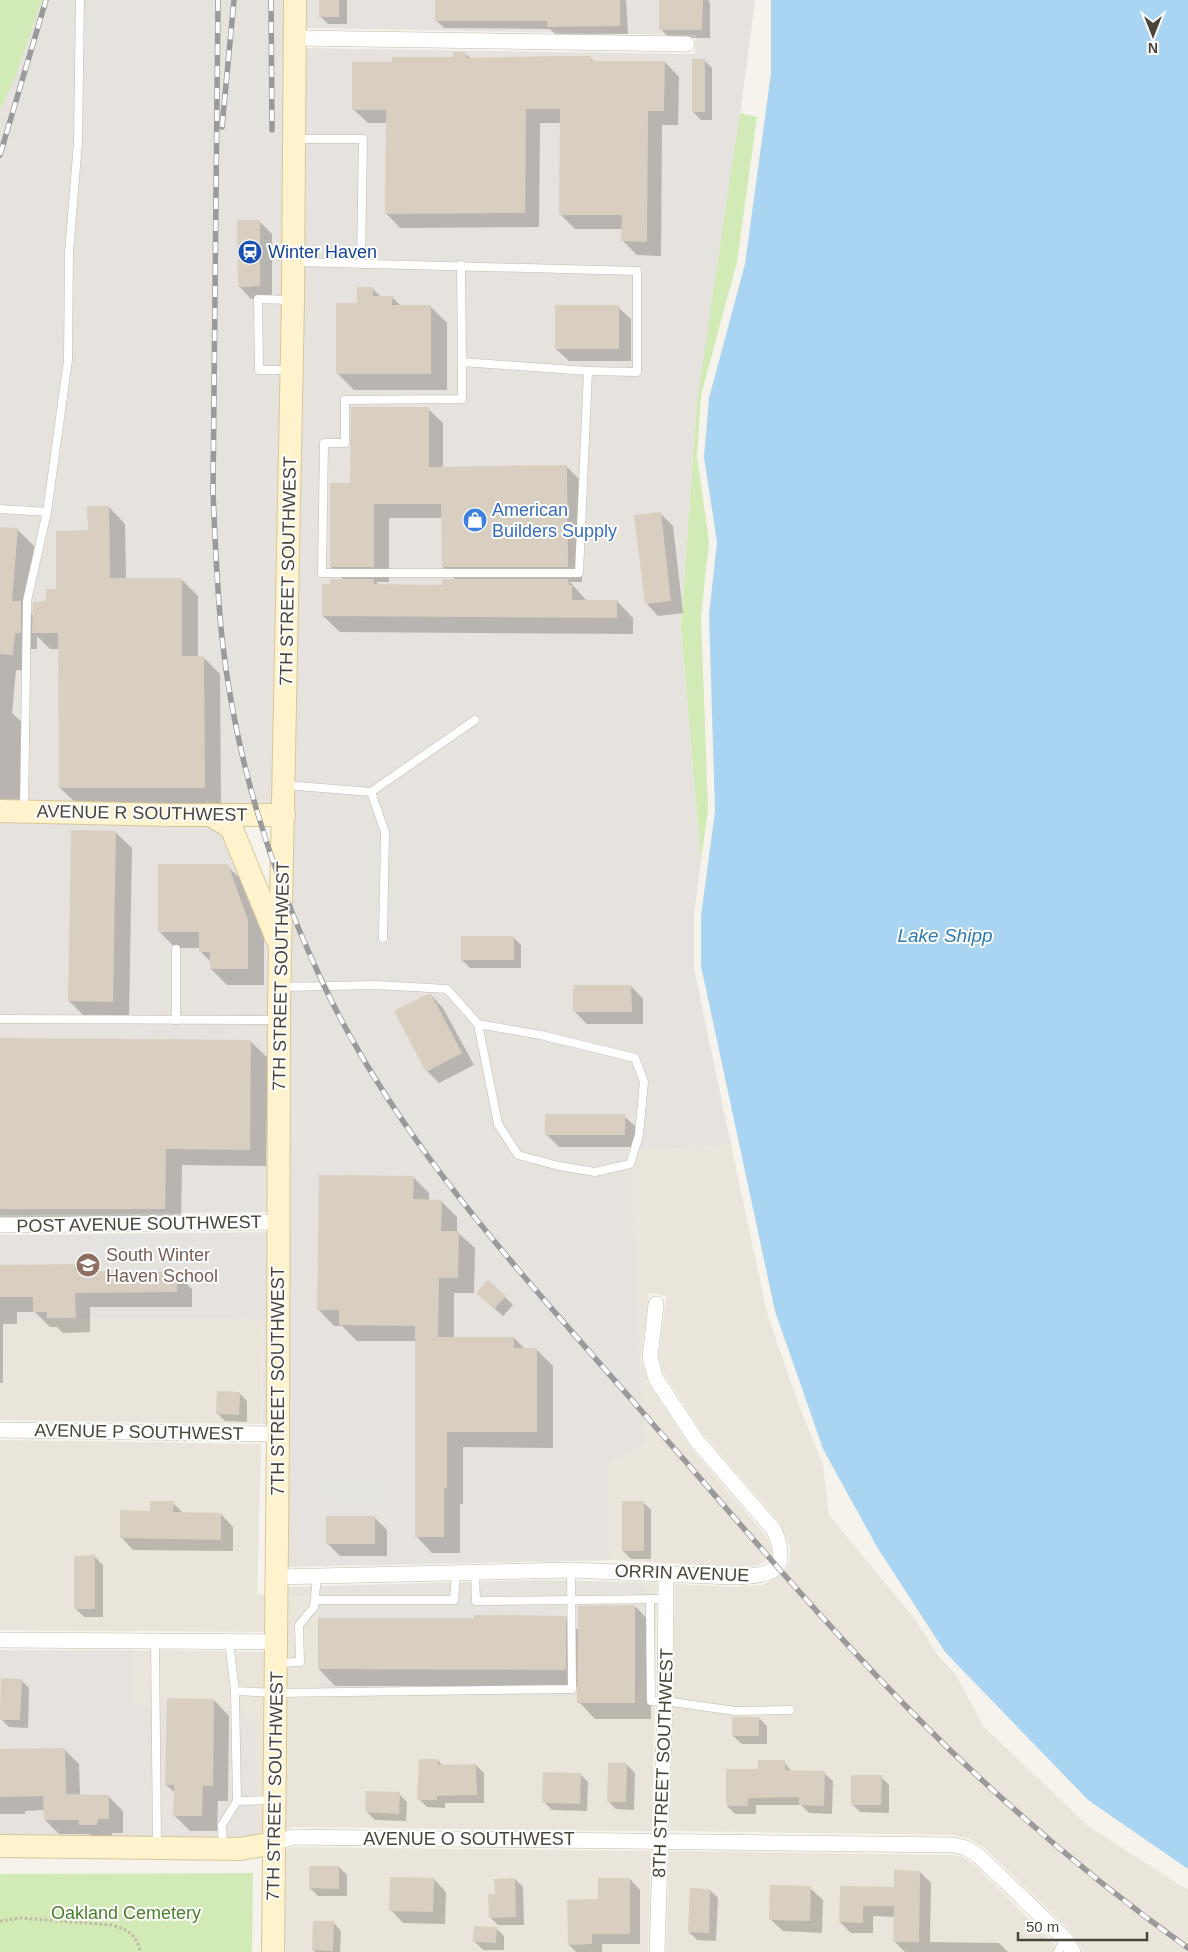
<svg xmlns="http://www.w3.org/2000/svg" width="1188" height="1952" font-family="Helvetica,sans-serif">
  <style>
    .residential { fill: #eae5da }
    .industrial { fill: #e6e2dd }
    .green { fill: #d2eab5 }
    .parking { fill: #e5e3e0 }
    .water { fill: #a9d4f2 }
    .shadow { fill: #0003; fill-rule: evenodd }
    .building { fill: #d8cfc1 }
    .lines { fill: none; stroke-linecap: round; stroke-linejoin: round }
    .lane-casing { stroke: #c2bbae; stroke-width: 9 }
    .street-casing { stroke: #c2bbae; stroke-width: 16 }
    .secondary-casing { stroke: #d6c79b; stroke-width: 24 }
    .path { stroke: #c4b79f; stroke-width: 3; stroke-dasharray: 2.5 2.5; stroke-linecap: butt }
    .lane { stroke: #fff; stroke-width: 8 }
    .street { stroke: #fff; stroke-width: 15 }
    .secondary { stroke: #fff3cd; stroke-width: 22 }
    .rail-casing { stroke: #9a9a9a; stroke-width: 5.5 }
    .rail { stroke: #fff; stroke-width: 4; stroke-dasharray: 11; stroke-linecap: butt }
    .labels { text-anchor: middle; dominant-baseline: central; stroke-width: 4; stroke-linejoin: round; paint-order: stroke }
    .transit-label { font-size: 18px; fill: #164399; stroke: #fff; text-anchor: start }
    .shop-label { font-size: 18px; fill: #366cbe; stroke: #fff; text-anchor: start }
    .street-label { font-size: 18px; fill: #4b4439; stroke: #fff }
    .education-label { font-size: 18px; fill: #785e54; stroke: #fff; text-anchor: start }
    .park-label { font-size: 18px; fill: #4a7f2a; stroke: #fff }
    .water-label { font-size: 19px; font-style: italic; fill: #2e7ab2; stroke: #fff }
  </style>
  <rect width="100%" height="100%" fill="#f6f3ec"/>
  <!-- residential -->
  <g class="residential">
    <polygon points="731,1145 767,1313 798,1403 823,1465 829,1515 914,1618 939,1657 956,1675 984,1727 1088,1826 1188,1890 1188,1952 1084,1952 1071,1932 985,1848 970,1839 953,1835 670,1831 675,1584 733,1587 763,1585 785,1572 790,1561 790,1547 780,1523 703,1434 664,1374 659,1358 666,1296 649,1293 641,1359 648,1383 690,1447 766,1536 772,1549 772,1558 757,1566 733,1567 613,1560 609,1557 609,1465 644,1444 631,1151"/>
    <polygon points="264,1319 261,1424 0,1420 4,1320"/>
    <polygon points="0,1440 261,1444 257,1594 268,1595 268,1632 0,1630"/>
    <polygon points="637,1582 657,1583 652,1831 293,1827 283,1830 285,1596 316,1597 320,1694 651,1595"/>
    <polygon points="135,1650 267,1652 265,1835 255,1836 255,1728 130,1705"/>
    <polygon points="294,1847 651,1851 648,1952 282,1952 284,1850"/>
    <polygon points="669,1851 952,1855 963,1857 974,1864 1062,1952 666,1952"/>
  </g>
  <!-- industrial -->
  <g class="industrial">
    <polygon points="42,0 287,0 276,805 212,804 206,801 204,805 0,801 0,111 17,72"/>
    <polygon points="304,0 755,0 729,200 697,402 681,627 701,860 694,915 694,968 731,1145 631,1151 644,1444 609,1465 609,1556 613,1560 286,1567 290,955 293,954 290,947 304,48 695,54 696,35 304,28"/>
    <polygon points="0,821 208,825 225,834 272,950 269,1212 0,1215"/>
    <polygon points="269,1232 269,1424 262,1424 264,1319 4,1320 0,1415 0,1235"/>
    <polygon points="540,1580 637,1582 651,1595 637,1696 320,1695 316,1597 285,1596 286,1587"/>
    <polygon points="0,1650 135,1650 131,1705 240,1707 255,1728 255,1836 242,1839 0,1836"/>
  </g>
  <!-- green -->
  <g class="green">
    <polygon points="0,0 42,0 17,72 0,111"/>
    <polygon points="740,113 757,117 737,262 701,395 697,456 709,542 701,616 708,810 701,860 681,627 697,402"/>
    <polygon points="253,1873 252,1952 0,1952 0,1874"/>
  </g>
  <!-- parking -->
  <g class="parking">
    <polygon points="92,1234 147,1235 146,1260 92,1260"/>
    <polygon points="327,1480 382,1482 381,1501 327,1499"/>
  </g>
  <!-- water -->
  <polygon class="water" points="771,0 1188,0 1188,1869 1088,1800 945,1652 877,1547 823,1449 775,1311 701,966 701,916 715,811 709,615 717,542 704,457 709,398 745,264 771,73"/>
  <!-- shadow -->
  <g class="shadow">
    <polygon points="320,0 347,0 347,24 328,24 320,16"/>
    <polygon points="436,0 626,0 628,34 556,35 550,29 444,28 436,20"/>
    <polygon points="661,0 708,0 710,3 710,38 669,38 661,29"/>
    <polygon points="465,53 471,59 590,58 595,62 665,62 679,77 678,125 662,125 661,256 637,255 623,241 623,229 575,229 560,214 561,123 540,123 539,227 400,228 386,213 387,123 368,123 353,109 393,63 454,58"/>
    <polygon points="704,60 712,68 712,120 701,120 693,112"/>
    <polygon points="259,221 272,234 272,298 251,299 239,286"/>
    <polygon points="373,289 381,297 392,297 402,307 431,307 447,323 447,390 354,390 337,373 359,304"/>
    <polygon points="618,307 631,319 631,361 569,361 556,349"/>
    <path d="M428 409 443 423V468L566 466 581 481 582 582H570L587 601H617L633 618V634L340 632 323 616 331 585 344 580 331 567 351 484ZM389 518H442L443 567 456 580 443 586H380L376 582H389Z"/>
    <polygon points="109,507 125,524 126,579 181,579 198,596 198,657 203,657 220,674 221,804 77,804 60,788 59,649 50,649 37,636 37,649 31,649 29,671 16,670 12,713 26,726 20,801 0,799 0,528 17,529 34,546 29,611 34,616 58,590 89,532"/>
    <polygon points="660,513 673,526 683,613 658,616 646,603"/>
    <polygon points="115,832 132,848 129,1018 85,1017 69,1001"/>
    <polygon points="227,866 244,882 264,938 264,985 227,985 211,969 211,962 200,951 200,948 175,948 159,931"/>
    <polygon points="513,937 521,945 521,968 470,968 462,960"/>
    <polygon points="631,986 643,999 643,1024 587,1024 574,1011"/>
    <polygon points="431,995 443,1008 474,1065 439,1083 427,1071"/>
    <polygon points="0,1039 251,1042 268,1058 266,1166 182,1165 181,1225 0,1224"/>
    <polygon points="624,1116 637,1128 637,1147 559,1147 546,1134"/>
    <polygon points="413,1177 429,1193 429,1201 441,1201 457,1217 457,1232 475,1248 474,1293 454,1293 454,1338 514,1338 525,1349 537,1350 553,1366 553,1448 463,1447 463,1504 460,1504 460,1553 432,1553 416,1536 416,1341 357,1341 342,1326 334,1326 318,1309"/>
    <polygon points="0,1266 75,1266 81,1272 176,1274 192,1289 192,1307 90,1307 90,1332 63,1333 57,1327 50,1327 35,1312 17,1312 17,1324 3,1324 3,1383 0,1383"/>
    <polygon points="505,1297 513,1305 503,1316 486,1301"/>
    <polygon points="239,1393 247,1401 247,1422 225,1421 217,1413"/>
    <polygon points="643,1502 651,1510 651,1559 631,1559 623,1551"/>
    <polygon points="173,1503 184,1514 221,1514 233,1527 233,1551 133,1550 121,1537 151,1512"/>
    <polygon points="374,1517 387,1530 387,1556 340,1556 327,1543"/>
    <polygon points="95,1557 103,1565 103,1617 84,1617 76,1609"/>
    <polygon points="635,1606 651,1623 651,1719 595,1719 579,1702 579,1686 335,1686 319,1669 475,1620 565,1617 579,1631"/>
    <polygon points="21,1680 29,1688 28,1728 9,1727 1,1719"/>
    <polygon points="214,1700 229,1716 228,1801 218,1801 217,1831 190,1831 174,1815 175,1793 166,1785"/>
    <polygon points="759,1718 767,1726 767,1744 742,1744 733,1736"/>
    <polygon points="0,1749 65,1750 79,1764 80,1796 109,1797 123,1811 123,1833 112,1833 111,1839 95,1839 89,1834 59,1834 45,1820 45,1810 25,1811 25,1814 0,1814"/>
    <polygon points="438,1760 443,1766 476,1765 484,1773 484,1803 445,1803 445,1808 427,1807 419,1799"/>
    <polygon points="784,1762 792,1772 824,1773 833,1781 832,1814 809,1813 801,1805 756,1805 756,1814 735,1814 727,1806 759,1770"/>
    <polygon points="626,1764 635,1773 634,1810 616,1809 608,1801"/>
    <polygon points="580,1774 588,1782 587,1811 552,1810 544,1802"/>
    <polygon points="881,1777 889,1785 889,1813 860,1812 852,1804"/>
    <polygon points="399,1794 407,1802 406,1821 375,1820 367,1812"/>
    <polygon points="339,1867 347,1875 347,1896 318,1896 310,1888"/>
    <polygon points="920,1872 931,1883 930,1942 999,1943 1008,1952 905,1952 894,1941 895,1917 873,1916 873,1933 851,1933 840,1922 841,1887 895,1888"/>
    <polygon points="434,1879 446,1892 445,1924 403,1923 391,1910"/>
    <polygon points="515,1879 523,1887 524,1925 498,1925 490,1917 496,1895"/>
    <polygon points="630,1879 640,1890 640,1944 602,1944 602,1952 576,1952 569,1945 599,1900"/>
    <polygon points="810,1888 823,1900 822,1933 783,1931 770,1919"/>
    <polygon points="710,1890 718,1898 716,1941 697,1940 689,1932"/>
    <polygon points="333,1922 341,1931 340,1952 315,1952 313,1950"/>
    <polygon points="496,1928 504,1936 504,1950 483,1950 475,1942"/>
  </g>
  <!-- building -->
  <g class="building">
    <rect x="319" y="0" width="20" height="17"/>
    <polygon points="435,0 620,0 620,26 547,27 547,21 435,21"/>
    <polygon points="659,0 703,0 702,30 659,30"/>
    <polygon points="453,52 466,52 466,58 560,56 591,56 591,61 665,61 664,111 648,111 647,242 621,241 622,215 559,215 560,109 526,109 525,213 385,214 386,110 352,110 352,62 392,62 392,57 453,57"/>
    <rect x="692" y="59" width="13" height="53"/>
    <polygon points="237,220 260,220 260,286 238,287"/>
    <polygon points="357,287 373,287 373,296 393,296 392,305 431,305 431,374 336,374 336,303 357,303"/>
    <rect x="555" y="305" width="64" height="44"/>
    <polygon points="351,407 429,407 429,467 567,465 568,567 442,567 441,504 374,504 374,567 330,567 330,483 350,483"/>
    <polygon points="87,506 109,506 110,578 182,578 182,656 204,656 205,788 59,788 58,633 32,633 33,602 46,601 46,589 56,589 56,531 88,530"/>
    <polygon points="661,512 671,601 645,604 634,515"/>
    <polygon points="0,527 18,528 12,601 21,601 21,633 15,633 13,655 0,654"/>
    <polygon points="330,579 374,579 374,584 442,585 442,579 568,579 569,585 572,585 572,600 617,600 617,618 322,616 322,584 330,584"/>
    <polygon points="71,830 116,831 113,1002 68,1001"/>
    <polygon points="158,864 228,864 248,920 248,969 210,969 210,952 199,952 199,932 158,932"/>
    <rect x="461" y="936" width="53" height="24"/>
    <polygon points="573,985 631,985 632,1012 573,1012"/>
    <polygon points="428,994 431,994 462,1053 426,1072 394,1011"/>
    <polygon points="0,1038 251,1040 250,1150 166,1149 165,1209 0,1209"/>
    <rect x="545" y="1114" width="80" height="21"/>
    <polygon points="319,1175 414,1176 413,1199 442,1200 441,1231 459,1231 458,1278 439,1278 438,1337 514,1337 514,1348 537,1348 537,1432 447,1432 447,1488 444,1488 444,1537 415,1537 415,1326 339,1325 339,1310 317,1310"/>
    <polygon points="75,1264 75,1271 177,1272 177,1292 75,1293 76,1318 47,1318 47,1312 33,1312 33,1297 0,1297 0,1265"/>
    <polygon points="488,1280 506,1296 494,1309 476,1293"/>
    <polygon points="217,1391 240,1392 239,1415 216,1414"/>
    <polygon points="150,1501 174,1501 173,1512 221,1513 221,1540 120,1538 120,1510 150,1511"/>
    <rect x="622" y="1501" width="22" height="50"/>
    <rect x="326" y="1516" width="49" height="28"/>
    <polygon points="95,1555 95,1609 74,1609 74,1556"/>
    <polygon points="635,1605 635,1703 577,1703 578,1606"/>
    <polygon points="474,1615 566,1616 566,1670 318,1669 318,1618 474,1618"/>
    <polygon points="1,1678 22,1679 20,1720 0,1720"/>
    <polygon points="167,1698 214,1699 213,1786 203,1786 202,1816 173,1816 174,1785 165,1785"/>
    <rect x="732" y="1717" width="27" height="19"/>
    <polygon points="65,1748 66,1794 109,1795 109,1819 98,1819 97,1825 79,1825 79,1820 44,1820 43,1796 0,1797 0,1749"/>
    <polygon points="419,1759 438,1759 438,1765 476,1764 477,1795 437,1796 437,1800 417,1800"/>
    <polygon points="758,1760 785,1760 785,1770 825,1771 824,1806 799,1805 799,1797 748,1798 748,1806 726,1806 726,1769 758,1769"/>
    <polygon points="608,1763 627,1763 626,1802 607,1802"/>
    <polygon points="543,1772 581,1773 580,1804 542,1803"/>
    <polygon points="851,1775 882,1775 881,1805 851,1805"/>
    <polygon points="366,1791 400,1792 399,1814 365,1812"/>
    <polygon points="309,1866 339,1866 339,1889 309,1888"/>
    <polygon points="894,1870 920,1871 919,1942 893,1942 894,1906 863,1906 863,1923 839,1922 840,1886 894,1887"/>
    <polygon points="390,1877 434,1878 433,1912 389,1911"/>
    <polygon points="515,1878 516,1917 489,1918 488,1894 495,1894 494,1879"/>
    <polygon points="598,1878 630,1878 630,1934 592,1934 592,1944 568,1945 567,1900 598,1899"/>
    <polygon points="770,1885 811,1886 810,1921 769,1920"/>
    <polygon points="690,1888 710,1889 709,1933 688,1932"/>
    <polygon points="313,1921 334,1921 333,1951 312,1950"/>
    <polygon points="474,1926 497,1927 496,1943 473,1942"/>
  </g>
  <g class="lines">
    <defs>
      <g id="lane">
        <polyline points="297,139 363,139 361,264"/>
        <polyline points="295,262 637,271 637,372 588,371"/>
        <polyline points="461,265 462,362 588,371 579,573 322,573 324,443 345,443 345,400 462,399 462,362"/>
        <polyline points="290,300 258,299 259,370 290,370"/>
        <polyline points="0,509 47,512 27,601 24,810"/>
        <polyline points="47,512 68,360 69,252 78,142 80,0"/>
        <polyline points="285,785 371,792 475,720"/>
        <polyline points="371,792 385,832 383,938"/>
        <polyline points="282,987 376,985 447,989 478,1024 498,1124 518,1155 559,1166 595,1172 630,1164 639,1135 644,1082 635,1058 541,1035 478,1024"/>
        <polyline points="0,1019 277,1020"/>
        <polyline points="176,1020 176,949"/>
        <polyline points="475,1573 476,1601 666,1599"/>
        <polyline points="650,1599 651,1701 665,1701 735,1711 790,1710"/>
        <polyline points="315,1600 454,1600 456,1573"/>
        <polyline points="155,1640 157,1846"/>
        <polyline points="229,1641 235,1691"/>
        <polyline points="278,1663 300,1662 299,1625 314,1607 317,1576"/>
        <polyline points="237,1801 235,1691 276,1693 572,1689 571,1570"/>
        <polyline points="223,1847 222,1825 237,1801 272,1800"/>
        <polyline points="1058,1952 1065,1939"/>
      </g>
      <g id="street">
        <polyline points="295,38 687,44"/>
        <polyline points="0,1225 278,1222"/>
        <polyline points="0,1430 278,1434"/>
        <path d="M277 1577 571 1570 733 1577C770 1576 792 1572 774 1530L697 1441 656 1379 650 1358 656 1304"/>
        <polyline points="0,1640 276,1642"/>
        <polyline points="274,1843 293,1837 953,1845 966,1848 979,1856 1065,1939 1073,1952"/>
        <polyline points="657,1952 665,1701 666,1573"/>
      </g>
      <g id="secondary">
        <polyline points="0,811 171,815 284,815"/>
        <polyline points="210,815 231,827 277,939"/>
        <polyline points="0,1846 240,1849 274,1843"/>
        <polyline points="273,1952 278,1434 279,1005 293,300 295,0"/>
      </g>
    </defs>
    <!-- lane casing -->
    <use href="#lane" class="lane-casing"/>
    <!-- street casing -->
    <use href="#street" class="street-casing"/>
    <!-- secondary casing -->
    <use href="#secondary" class="secondary-casing"/>
    <!-- path -->
    <path class="path" d="M0 1921 21 1918 112 1925C129 1930 136 1935 141 1952"/>
    <!-- lane -->
    <use href="#lane" class="lane"/>
    <!-- street -->
    <use href="#street" class="street"/>
    <!-- secondary -->
    <use href="#secondary" class="secondary"/>
    <defs>
      <g id="rail">
        <path d="M218 0 213 492C215 541 217 589 222 638 235 755 270 870 320 977 395 1140 522 1274 638 1407 740 1523 839 1643 950 1750 1025 1822 1104 1888 1188 1948"/>
        <polyline points="271,0 272,130"/>
        <polyline points="222,127 234,0"/>
        <polyline points="0,155 46,0"/>
      </g>
    </defs>
    <!-- rail casing -->
    <use href="#rail" class="rail-casing"/>
    <!-- rail -->
    <use href="#rail" class="rail"/>
  </g>
  <!-- icons -->
  <defs>
    <symbol id="station-disc" viewBox="-11 -11 22 22"><circle r="9.5" fill="#1a4fb4" stroke="#fff"/><path d="M-3-6H3Q5-6 5-4V2Q5 4 3 4L4.5 6H3L1.5 4h-3L-3 6H-4.5L-3 4Q-5 4-5 2V-4Q-5-6-3-6ZM-3.5-4v3h7v-3ZM-3.5 1v1.5H-2V1ZM2 1v1.5H3.5V1Z" fill="#fff"/></symbol>
    <symbol id="shop-disc" viewBox="-11 -11 22 22"><circle r="9.5" fill="#3f7fe0" stroke="#fff"/><path d="M-5-2.5h2.3a2.7 3.5 0 0 1 5.4 0H5L5.5 6h-11ZM-1.5-2.5h3a1.5 2.3 0 0 0-3 0Z" fill="#fff"/></symbol>
    <symbol id="school-disc" viewBox="-11 -11 22 22"><circle r="9.5" fill="#8d6e63" stroke="#fff"/><path d="M0-5L7-2L0 1L-7-2ZM-4 1L0 2.5L4 1V4Q0 6-4 4Z" fill="#fff"/></symbol>
  </defs>
  <g fill-rule="evenodd">
    <use href="#station-disc" x="236" y="238" width="28" height="28"/>
    <use href="#shop-disc" x="461" y="506" width="28" height="28"/>
    <use href="#school-disc" x="74" y="1251" width="28" height="28"/>
  </g>
  <g class="labels">
    <!-- transit labels -->
    <g class="transit-label">
      <text x="268" y="252">Winter Haven</text>
    </g>
    <!-- shop labels -->
    <g class="shop-label">
      <text x="492" y="510">American<tspan x="492" dy="21">Builders Supply</tspan></text>
    </g>
    <!-- street labels -->
    <g class="street-label">
      <text transform="translate(288 571) rotate(-89)">7TH STREET SOUTHWEST</text>
      <text transform="translate(142 813) rotate(1)">AVENUE R SOUTHWEST</text>
      <text transform="translate(281 976) rotate(-89)">7TH STREET SOUTHWEST</text>
      <text transform="translate(139 1224) rotate(-1)">POST AVENUE SOUTHWEST</text>
      <text transform="translate(278 1381) rotate(-90)">7TH STREET SOUTHWEST</text>
      <text transform="translate(139 1432) rotate(1)">AVENUE P SOUTHWEST</text>
      <text transform="translate(682 1573) rotate(2)">ORRIN AVENUE</text>
      <text transform="translate(663 1763) rotate(-88)">8TH STREET SOUTHWEST</text>
      <text transform="translate(275 1786) rotate(-89)">7TH STREET SOUTHWEST</text>
      <text x="469" y="1839">AVENUE O SOUTHWEST</text>
    </g>
    <!-- education labels -->
    <g class="education-label">
      <text x="106" y="1255">South Winter<tspan x="106" dy="21">Haven School</tspan></text>
    </g>
    <!-- park labels -->
    <g class="park-label">
      <text x="126" y="1913">Oakland Cemetery</text>
    </g>
    <!-- water labels -->
    <g class="water-label">
      <text x="945" y="935">Lake Shipp</text>
    </g>
  </g>
  <!-- north arrow -->
  <g transform="translate(1153 35) rotate(180)" stroke="#ffffff" stroke-width="4" paint-order="stroke">
  <path d="M0-4L9 19L0 12L-9 19Z" fill="#4b4439"/>
  <text y="-8" font-size="14" font-weight="bold" text-anchor="middle" fill="#4b4439">N</text>
  </g>
  <!-- scale -->
  <path d="M1018 1932v8h129v-8" fill="none" stroke="#4b4439" stroke-width="2.5"/>
  <text x="1026" y="1932" font-size="15" fill="#4b4439" stroke="#ffffff" stroke-width="4" paint-order="stroke">50 m</text>
</svg>
